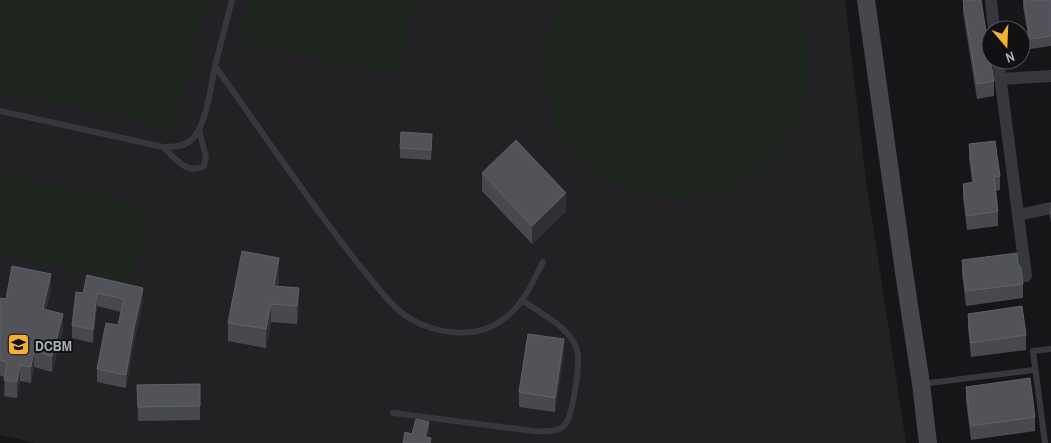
<svg xmlns="http://www.w3.org/2000/svg" width="1051" height="443" font-family="'Archivo Narrow',sans-serif">
  <style>
    .built { fill: #222225 }
    .green { fill: #1e261f }
    .lines { fill: none; stroke-linecap: round; stroke-linejoin: round }
    .lane { stroke: #37383d; stroke-width: 6 }
    .street { stroke: #37383d; stroke-width: 12 }
    .secondary { stroke: #45474d; stroke-width: 18 }
    .wall { fill: #47494d }
    .shaded-wall { fill: #2f3033 }
    .building { fill: #525359; stroke: #5f6168 }
    .labels { text-anchor: middle; dominant-baseline: central; stroke-width: 4; stroke-linejoin: round; paint-order: stroke }
    .poi-label { font-size: 15px; font-weight: bold; fill: #a8adb8; stroke: #111113; text-anchor: start }
  </style>
  <rect width="100%" height="100%" fill="#161618"/>
  <!-- built -->
  <polygon class="built" points="0,0 845,0 865,173 906,443 36,443 0,435"/>
  <!-- green -->
  <g class="green">
    <polygon points="0,0 205,0 175,129 0,90"/>
    <polygon points="249,0 416,0 399,76 240,41"/>
    <polygon points="562,0 793,0 796,3 811,53 806,102 781,151 742,183 689,199 640,195 590,169 556,127 542,77 550,21"/>
    <polygon points="0,174 151,207 134,282 0,253"/>
  </g>
  <g class="lines">
    <!-- lane -->
    <g class="lane">
      <path d="M232 0 215 66C263 133 309 202 360 266 372 280 393 309 409 318 438 335 478 340 505 318 523 305 533 281 543 262"/>
      <path d="M0 111 163 147C173 147 182 147 190 141 206 129 211 86 215 66"/>
      <path d="M163 147C175 158 187 176 204 166L206 157 199 130"/>
      <polyline points="921,384 1034,370"/>
      <path d="M393 413 534 431C544 431 556 433 564 426 573 417 579 368 578 355 577 350 576 345 573 341 562 323 538 312 522 300"/>
      <polyline points="1045,443 1033,351 1051,349"/>
    </g>
    <!-- street -->
    <g class="street">
      <polyline points="991,0 994,30"/>
      <polyline points="998,60 1026,276"/>
      <polyline points="1000,79 1051,76"/>
      <polyline points="1018,215 1051,208"/>
    </g>
    <!-- secondary -->
    <polyline class="secondary" points="866,0 904,272 921,384 928,443"/>
  </g>
  <!-- wall -->
  <g class="wall">
    <polygon points="963,0 994,81 994,96 977,99 963,12"/>
    <polygon points="1023,0 1051,0 1051,46 1030,49 1023,6"/>
    <polygon points="432,144 431,160 400,158 400,148"/>
    <polygon points="969,144 1000,176 1000,190 996,191 998,211 998,226 967,230 963,198 963,184 972,182 969,159"/>
    <polygon points="482,173 566,211 532,244 482,191"/>
    <polygon points="1051,203 1051,223 1050,216 1050,204"/>
    <polygon points="962,260 1018,263 1023,284 1023,298 966,306 962,274"/>
    <polygon points="87,275 143,301 134,342 126,388 97,382 97,369 118,325 121,312 97,306 93,343 72,338 72,325 83,293"/>
    <polygon points="279,276 278,286 299,306 297,324 271,322 266,348 228,341 228,323"/>
    <polygon points="51,290 46,310 63,329 52,372 34,367 31,383 20,381 17,398 4,396 5,377 0,376 0,298 6,299"/>
    <polygon points="968,314 1026,335 1026,350 971,357 968,328"/>
    <polygon points="564,354 555,412 519,407 519,392"/>
    <polygon points="200,384 200,420 138,421 137,385"/>
    <polygon points="966,387 1035,417 1035,431 971,440 966,401"/>
  </g>
  <!-- shaded-wall -->
  <g class="shaded-wall">
    <polygon points="566,193 566,211 532,244 532,226"/>
    <polygon points="279,258 279,276 274,304 274,286"/>
    <polygon points="51,274 51,290 43,325 43,309"/>
    <polygon points="143,288 143,301 134,342 126,388 126,375 134,328"/>
    <polygon points="299,288 299,306 297,324 297,306"/>
    <polygon points="97,293 97,306 93,343 93,330"/>
    <polygon points="271,304 271,322 266,348 266,329"/>
    <polygon points="63,314 63,329 52,372 52,356"/>
    <polygon points="564,339 564,354 555,412 555,398"/>
    <polygon points="34,351 34,367 31,383 31,367"/>
    <polygon points="20,365 20,381 17,398 17,382"/>
    <polygon points="429,422 429,432 426,443 425,437"/>
  </g>
  <!-- building -->
  <g class="building">
    <polygon points="963,0 981,0 994,81 977,84"/>
    <polygon points="1024,0 1051,0 1051,36 1030,39"/>
    <polygon points="401,132 432,134 431,150 400,148"/>
    <polygon points="516,140 566,193 532,226 482,173"/>
    <polygon points="995,141 1000,176 994,177 998,211 967,216 963,184 974,182 969,144"/>
    <polygon points="242,251 279,258 274,286 299,288 297,306 271,304 266,329 228,323"/>
    <polygon points="1017,253 1018,263 1021,268 1023,284 966,291 962,260"/>
    <polygon points="12,266 51,274 43,309 63,314 52,356 34,351 31,367 20,365 17,382 4,380 7,362 0,360 0,298 6,299"/>
    <polygon points="87,275 143,288 134,328 126,375 97,369 106,323 118,325 124,299 97,293 93,330 72,325 76,292 83,293"/>
    <polygon points="1022,306 1026,335 971,343 968,314"/>
    <polygon points="528,334 564,339 555,398 519,392"/>
    <polygon points="1030,378 1035,417 971,426 966,387"/>
    <polygon points="200,384 200,406 138,407 137,385"/>
    <polygon points="416,419 429,422 425,437 431,438 430,443 403,443 405,432 412,434"/>
  </g>
  <!-- icons -->
  <defs>
    <symbol id="university-square" viewBox="-11 -11 22 22"><rect x="-9" y="-9" width="18" height="18" rx="4" fill="#f2b134" stroke="#111113"/><path d="M0-5L7-2L0 1L-7-2ZM-4 1L0 2.5L4 1V4Q0 6-4 4Z" fill="#111"/></symbol>
  </defs>
  <g fill-rule="evenodd">
    <use href="#university-square" x="6" y="332" width="25" height="25"/>
  </g>
  <g class="labels">
    <!-- poi labels -->
    <g class="poi-label">
      <text x="35" y="345">DCBM</text>
    </g>
  </g>
  <!-- north arrow -->
  <g transform="translate(1006 45) rotate(161)"><circle r="24" fill="#111113" stroke="#4d4f55"/>
  <path d="M0-4L9 19L0 12L-9 19Z" fill="#f2b134"/>
  <text y="-8" font-size="14" font-weight="bold" text-anchor="middle" fill="#a8adb8">N</text>
  </g>
</svg>
